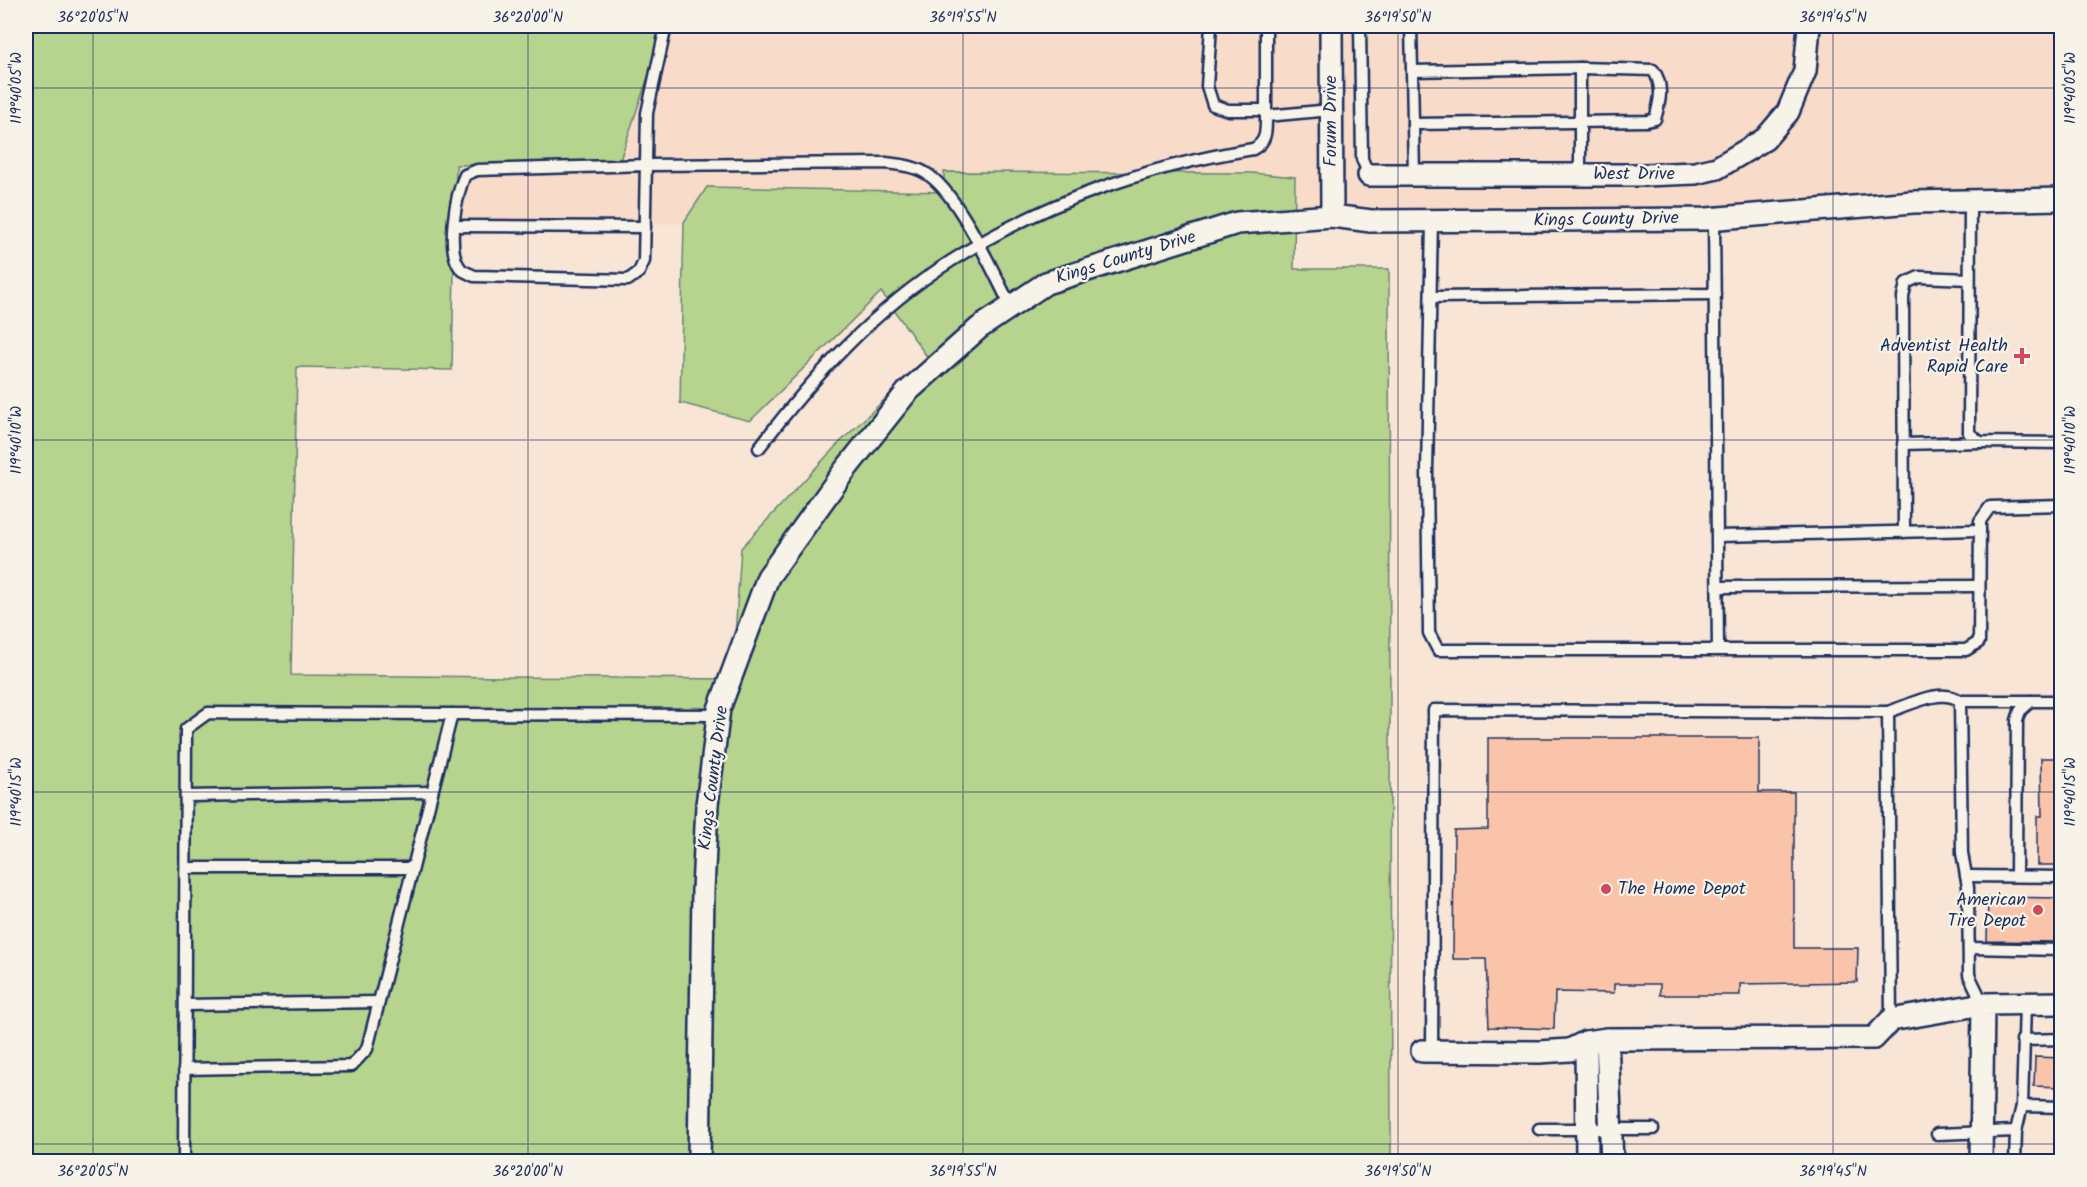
<svg xmlns="http://www.w3.org/2000/svg" width="2087" height="1187" font-family="Kalam,sans-serif">
  <style>
    .built { fill: #f8dbc8 }
    .green { fill: #b6d48d; stroke: #688276; stroke-width: 1.5 }
    .building { fill: #f9c4aa; stroke: #1b2f5e; stroke-width: 1.5 }
    .lines { fill: none; stroke-linecap: round; stroke-linejoin: round }
    .lane-casing { stroke: #1b2f5e; stroke-width: 15 }
    .street-casing { stroke: #1b2f5e; stroke-width: 26 }
    .lane { stroke: #f7f3e8; stroke-width: 10 }
    .street { stroke: #f7f3e8; stroke-width: 21 }
    .ticks { fill: none; stroke: #1b2f5e; stroke-width: 1.5; stroke-opacity: 0.45 }
    .poi-dot { fill: #d1495b; stroke: #f7f3e8; stroke-width: 2 }
    .labels { text-anchor: middle; dominant-baseline: central; stroke-width: 4.5; stroke-linejoin: round; paint-order: stroke }
    .street-label { font-size: 18px; fill: #1b2f5e; stroke: #f7f3e8 }
    .poi-label { font-size: 18px; fill: #1b2f5e; stroke: #f7f3e8; text-anchor: end }
    .neatline { fill: none; stroke: #1b2f5e; stroke-width: 2 }
    .ticks-label { font-size: 15px; text-anchor: middle; fill: #1b2f5e }
  </style>
  <rect width="100%" height="100%" fill="#f8e5d5"/>
  <filter id="ink" filterUnits="userSpaceOnUse"><feTurbulence type="fractalNoise" baseFrequency=".0167" numOctaves="2"/><feDisplacementMap in="SourceGraphic" scale="12" xChannelSelector="R" yChannelSelector="G"/><feConvolveMatrix kernelMatrix="1 2 1 2 8 2 1 2 1" color-interpolation-filters="sRGB"/></filter>
  <g filter="url(#ink)">
    <!-- built -->
    <polygon class="built" points="26,26 2061,26 2061,199 1237,223 26,224"/>
    <!-- green -->
    <polygon class="green" points="26,26 665,26 619,163 456,165 452,370 297,367 291,675 732,679 741,548 837,445 928,358 881,292 750,421 680,403 684,222 707,187 944,192 944,172 1252,173 1295,177 1294,269 1389,269 1391,1161 26,1161"/>
    <!-- building -->
    <g class="building">
      <polygon points="1488,738 1759,738 1759,792 1794,792 1794,948 1858,948 1857,982 1740,984 1740,995 1660,995 1660,984 1614,984 1614,993 1555,992 1554,1029 1489,1027 1486,959 1453,959 1454,830 1488,829"/>
      <polygon points="2041,758 2061,758 2061,865 2037,865 2037,816 2042,816"/>
      <polygon points="1988,897 2061,898 2061,942 1987,941"/>
      <polygon points="2035,1057 2061,1058 2061,1087 2034,1086"/>
    </g>
    <g class="lines">
      <defs>
        <g id="lane">
          <path d="M666 26 647 113 644 261 639 272 628 280 474 276C471 274 464 272 461 269 445 251 456 194 465 175L477 170 647 165 886 163C902 165 917 166 930 176 960 198 994 273 1011 307"/>
          <polyline points="1211,26 1207,86 1213,105 1228,110 1266,110"/>
          <polyline points="1266,26 1266,115"/>
          <polyline points="1360,26 1362,159 1369,175"/>
          <polyline points="1411,26 1412,71 1580,68 1580,174"/>
          <polyline points="1412,71 1414,176"/>
          <path d="M1413 124 1647 121 1655 119C1660 102 1664 85 1653 70L1580 68"/>
          <polyline points="1970,201 1969,433 1980,442 2062,443"/>
          <polyline points="1714,218 1718,650"/>
          <polyline points="1432,221 1427,471 1429,633 1438,650 1966,650 1979,642 1980,521 1990,507 2062,505"/>
          <polyline points="454,226 645,227"/>
          <polyline points="1432,297 1715,294"/>
          <polyline points="1903,444 1980,442"/>
          <path d="M759 448C813 377 875 309 951 261 1041 203 1147 166 1253 149 1267 142 1266 131 1266 116L1331 110"/>
          <polyline points="1904,532 1903,297 1906,283 1919,277 1969,279"/>
          <polyline points="1718,536 1980,530"/>
          <polyline points="1718,587 1979,586"/>
          <polyline points="1960,701 2031,701"/>
          <polyline points="1888,712 1891,1020"/>
          <polyline points="186,796 431,792"/>
          <polyline points="186,868 412,868"/>
          <polyline points="1966,876 2062,877"/>
          <polyline points="2016,876 2017,720 2020,711 2031,701 2062,701"/>
          <polyline points="1969,948 2062,950"/>
          <polyline points="186,1005 379,1002"/>
          <polyline points="2022,1040 2062,1039"/>
          <path d="M1432 1051 1434 710 1888 712C1910 705 1941 687 1960 701L1962 853 1968 887 1969 975 1983 1004"/>
          <polyline points="184,1069 351,1066 367,1049 452,714"/>
          <polyline points="2022,1106 2062,1107"/>
          <polyline points="1539,1129 1653,1129"/>
          <polyline points="1937,1134 2016,1131 2022,1106 2025,1004"/>
          <polyline points="184,1162 186,729 208,713 718,715"/>
          <polyline points="2015,1162 2016,1131"/>
        </g>
        <g id="street">
          <polyline points="1331,26 1332,216"/>
          <polyline points="1369,175 1644,175 1695,173 1717,168 1765,139 1788,112 1805,71 1809,26"/>
          <polyline points="1607,1039 1612,1162"/>
          <polyline points="1586,1042 1587,1162"/>
          <polyline points="1422,1051 1539,1052 1570,1050 1586,1042 1607,1039 1874,1038 1891,1020 1983,1004"/>
          <polyline points="699,1162 703,891 707,805 719,709 768,577 845,470 907,392 979,328 1046,283 1237,223 1332,216 1371,221 1707,219 1913,202 2062,199"/>
          <polyline points="1981,1162 1983,1004 2062,1003"/>
        </g>
      </defs>
      <!-- lane casing -->
      <use href="#lane" class="lane-casing"/>
      <!-- street casing -->
      <use href="#street" class="street-casing"/>
      <!-- lane -->
      <use href="#lane" class="lane"/>
      <!-- street -->
      <use href="#street" class="street"/>
    </g>
  </g>
  <!-- ticks -->
  <path class="ticks" d="M93 26V1162M528 26V1162M963 26V1162M1398 26V1162M1833 26V1162M26 88H2062M26 440H2062M26 792H2062M26 1144H2062"/>
  <!-- markers -->
  <g class="poi-dot">
    <path d="M2019 347h6v6h6v6h-6v6h-6v-6h-6v-6h6z"/>
    <circle cx="1606" cy="889" r="6"/>
    <circle cx="2038" cy="910" r="6"/>
  </g>
  <g class="labels">
    <!-- street labels -->
    <g class="street-label">
      <text transform="translate(1331 121) rotate(-90)">Forum Drive</text>
      <text x="1634" y="174">West Drive</text>
      <text transform="translate(1606 220) rotate(-1)">Kings County Drive</text>
      <text transform="translate(1126 258) rotate(-17)">Kings County Drive</text>
      <text transform="translate(714 778) rotate(-83)">Kings County Drive</text>
    </g>
    <!-- poi labels -->
    <g class="poi-label">
      <text x="2008" y="346">Adventist Health<tspan x="2008" dy="21">Rapid Care</tspan></text>
      <text x="1618" y="889" text-anchor="start">The Home Depot</text>
      <text x="2026" y="900">American<tspan x="2026" dy="21">Tire Depot</tspan></text>
    </g>
  </g>
  <!-- margin -->
  <rect width="2087" height="1187" fill="none" stroke="#f7f3e8" stroke-width="66"/>
  <rect x="33" y="33" width="2021" height="1121" class="neatline"/>
  <g class="ticks-label">
    <text x="93" y="22">36°20'05"N</text>
    <text x="528" y="22">36°20'00"N</text>
    <text x="963" y="22">36°19'55"N</text>
    <text x="1398" y="22">36°19'50"N</text>
    <text x="1833" y="22">36°19'45"N</text>
    <text transform="translate(2070 88) rotate(-90)" y="5">119°40'05"W</text>
    <text transform="translate(16 88) rotate(-90)" y="5">119°40'05"W</text>
    <text transform="translate(2070 440) rotate(-90)" y="5">119°40'10"W</text>
    <text transform="translate(16 440) rotate(-90)" y="5">119°40'10"W</text>
    <text transform="translate(2070 792) rotate(-90)" y="5">119°40'15"W</text>
    <text transform="translate(16 792) rotate(-90)" y="5">119°40'15"W</text>
    <text x="93" y="1176">36°20'05"N</text>
    <text x="528" y="1176">36°20'00"N</text>
    <text x="963" y="1176">36°19'55"N</text>
    <text x="1398" y="1176">36°19'50"N</text>
    <text x="1833" y="1176">36°19'45"N</text>
  </g>
</svg>
